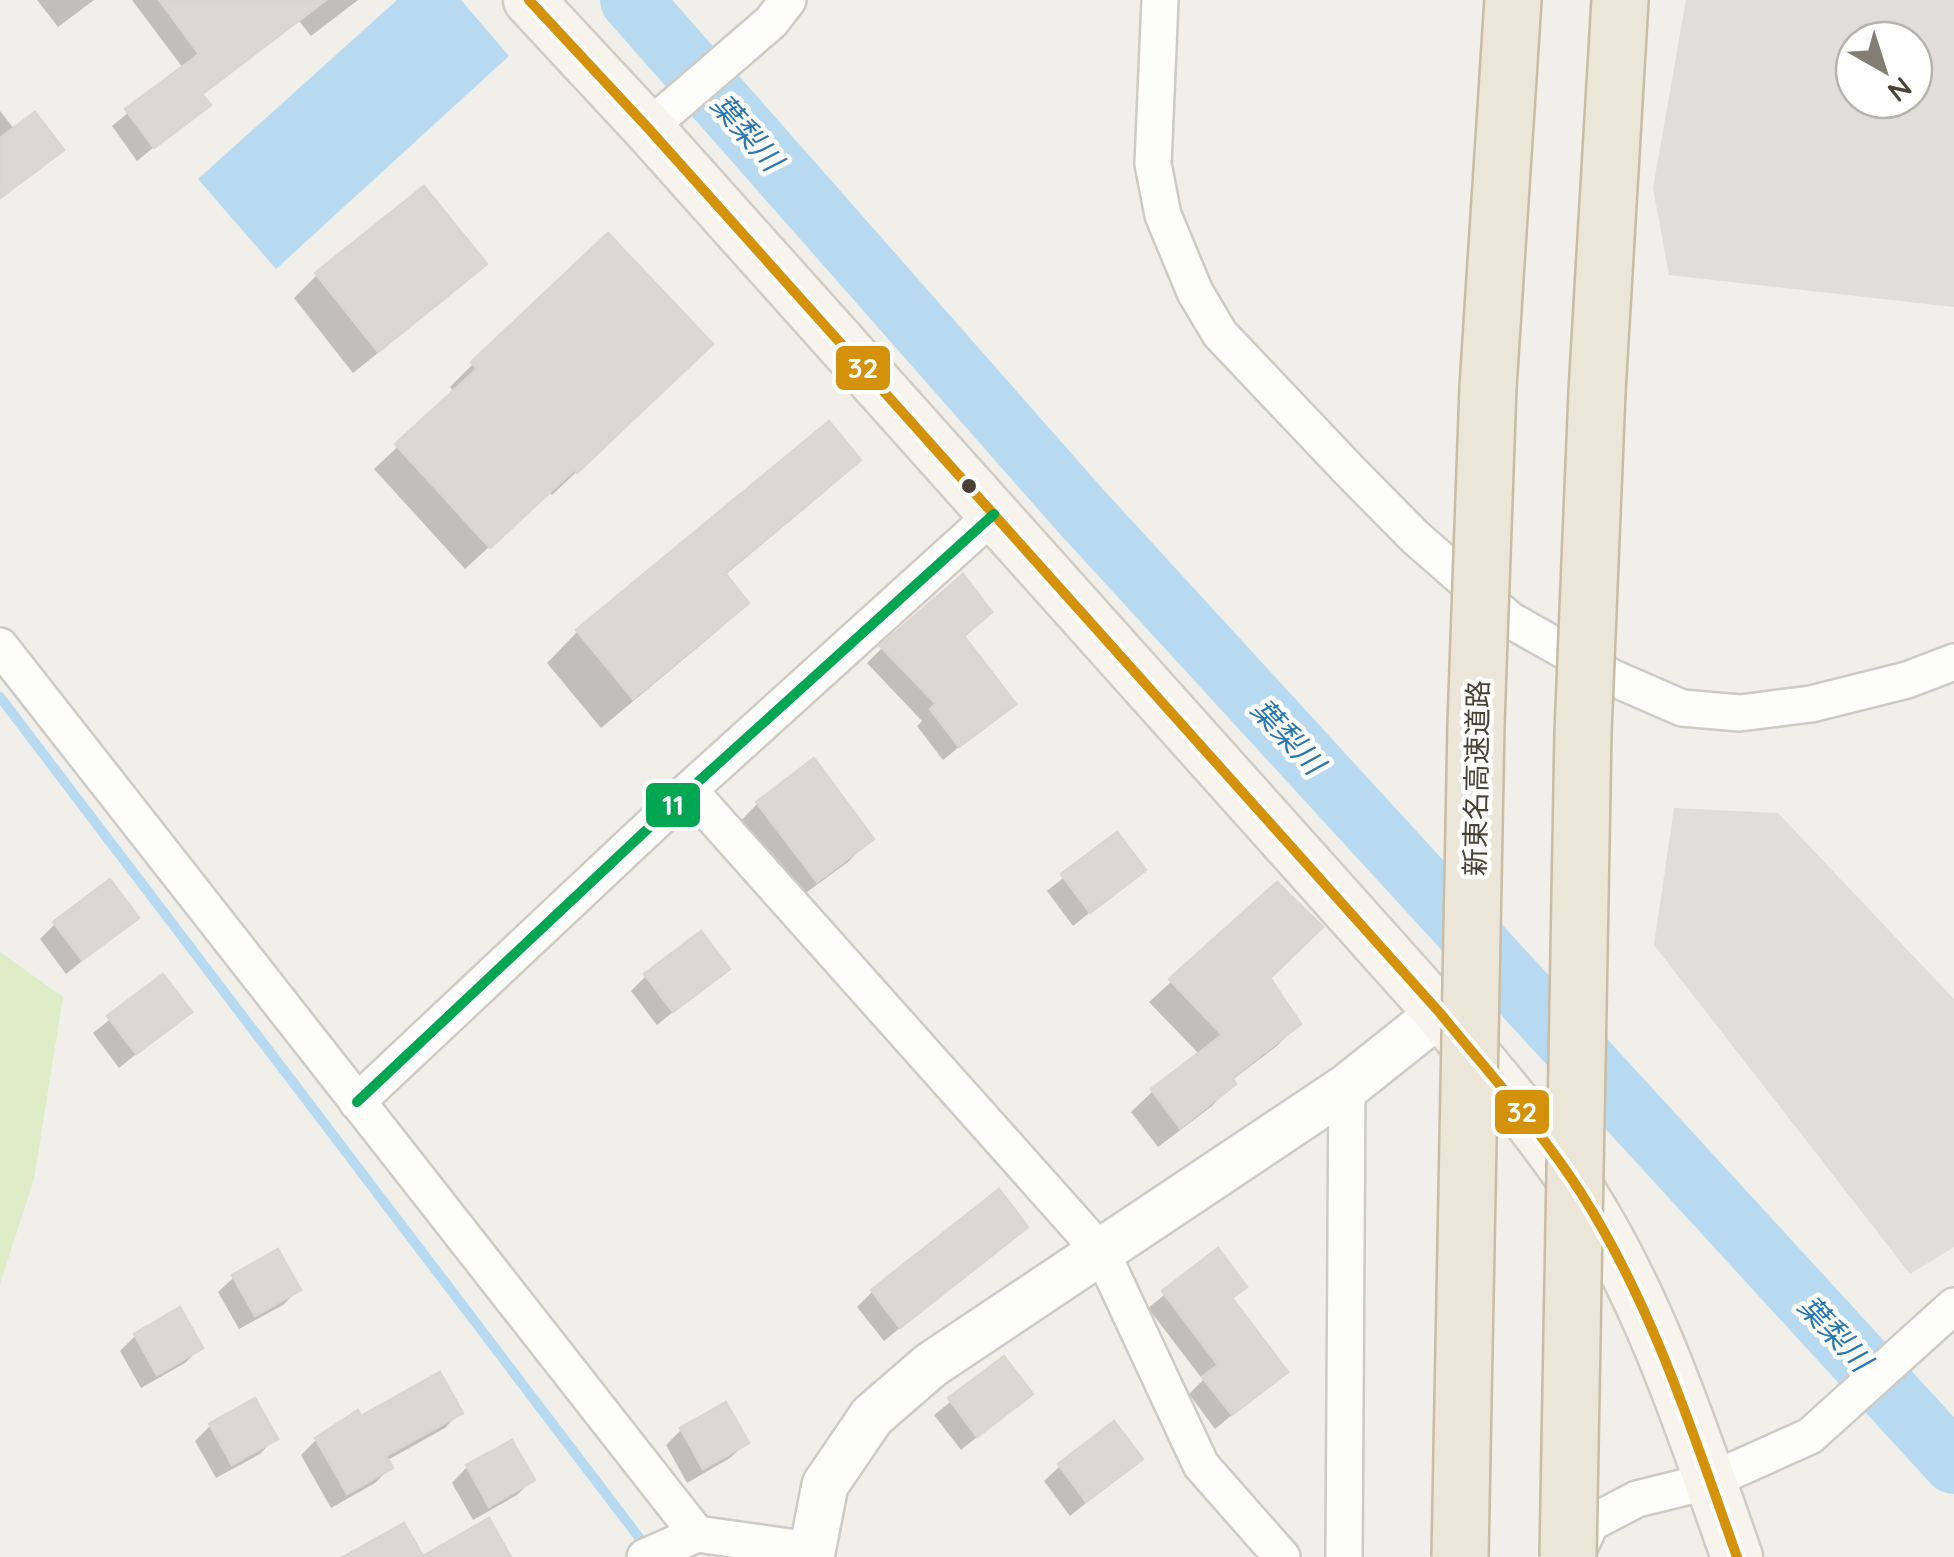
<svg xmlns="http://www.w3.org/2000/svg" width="1954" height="1557" font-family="Quicksand,'Noto Sans JP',sans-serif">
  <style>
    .green { fill: #deedc8 }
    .parking { fill: #e0deda; fill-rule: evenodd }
    .water { fill: #b8daf1 }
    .shadow { fill: #0003 }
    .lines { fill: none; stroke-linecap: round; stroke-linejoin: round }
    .stream { stroke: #b8daf1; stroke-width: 10 }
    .river { stroke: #b8daf1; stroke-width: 62 }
    .building { fill: #dbd8d3; stroke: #d9d6d0; stroke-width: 2.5 }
    .minor-casing { stroke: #cecbc6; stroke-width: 40 }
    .tertiary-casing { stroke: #cecbc6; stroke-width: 50 }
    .secondary-casing { stroke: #d1ccc1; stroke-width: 55 }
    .motorway-casing { stroke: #cabca4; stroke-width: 60 }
    .minor { stroke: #fdfdfc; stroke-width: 35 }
    .tertiary { stroke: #fdfdfc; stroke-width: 45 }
    .secondary { stroke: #f7f4ee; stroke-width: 50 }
    .motorway { stroke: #ece6d9; stroke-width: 55 }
    .motorway-bridge-casing { stroke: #cabca4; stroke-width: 60; stroke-linecap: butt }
    .motorway-bridge { stroke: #ece6d9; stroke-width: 55 }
    .bus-1-casing { stroke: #fff; stroke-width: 18 }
    .bus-2-casing { stroke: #fff; stroke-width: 18 }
    .bus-1 { stroke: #d4920b; stroke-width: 10 }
    .bus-2 { stroke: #00a651; stroke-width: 10 }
    .bus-dot { fill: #484135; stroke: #fff; stroke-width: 4 }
    .labels { text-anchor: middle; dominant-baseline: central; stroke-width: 9; stroke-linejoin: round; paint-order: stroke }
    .street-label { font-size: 28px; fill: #484135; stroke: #fff }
    .water-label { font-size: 30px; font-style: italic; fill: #2777b2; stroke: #fff }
    .line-badge { stroke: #fff; stroke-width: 4 }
    .badge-label { font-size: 28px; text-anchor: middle; font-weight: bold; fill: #fff }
  </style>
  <rect width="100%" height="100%" fill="#f1efea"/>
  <!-- green -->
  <polygon class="green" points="0,952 63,997 34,1179 0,1284"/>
  <!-- parking -->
  <g class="parking">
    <path d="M1686 0H1954V307L1669 275 1653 188ZM1914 40V100H1854V40Z"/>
    <polygon points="1674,808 1778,813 1954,999 1954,1247 1910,1274 1654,945"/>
  </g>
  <!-- water -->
  <polygon class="water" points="397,0 461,0 509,56 276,269 198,179"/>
  <!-- shadow -->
  <g class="shadow">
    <polygon points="37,0 94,0 58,27"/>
    <polygon points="132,0 358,0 311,36 299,21 201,96 207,104 137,161 112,126 183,68"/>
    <polygon points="0,111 15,130 60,150 0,199"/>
    <polygon points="424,189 484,264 460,287 353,373 294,298 317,275"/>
    <polygon points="473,364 687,367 552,495 549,492 465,569 374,469 455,393 450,387"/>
    <polygon points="828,425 857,460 827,490 724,576 746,602 715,633 601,728 547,663 577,632"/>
    <polygon points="962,637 1012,704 943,760 917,726 922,721 867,663 882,648"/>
    <polygon points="758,803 871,839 848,862 792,903 735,827"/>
    <polygon points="1116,835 1143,870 1073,926 1047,891"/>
    <polygon points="1277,886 1267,978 1298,1024 1277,1046 1231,1081 1233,1084 1212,1106 1158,1147 1131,1112 1153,1091 1200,1055 1149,1002"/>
    <polygon points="136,917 66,974 40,939 55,924"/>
    <polygon points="726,969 657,1025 631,991 646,976"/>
    <polygon points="163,977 189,1011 119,1068 93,1033"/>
    <polygon points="1025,1226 884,1341 857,1307 873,1291"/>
    <polygon points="1218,1252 1244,1286 1231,1300 1284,1372 1215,1429 1189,1394 1203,1380 1148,1308"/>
    <polygon points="234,1277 298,1290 283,1305 239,1329 218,1292"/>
    <polygon points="135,1336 200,1348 185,1363 141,1388 120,1351"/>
    <polygon points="1004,1359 1030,1394 961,1450 934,1415"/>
    <polygon points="725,1405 746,1443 730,1458 687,1483 666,1445 681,1430"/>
    <polygon points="460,1412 445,1428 386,1461 390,1468 375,1483 331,1508 301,1455 316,1440 360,1419"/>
    <polygon points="210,1426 275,1438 260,1454 216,1478 195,1441"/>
    <polygon points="511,1443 532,1480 517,1495 473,1520 452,1483 467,1467"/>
    <polygon points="1140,1459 1070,1516 1044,1481 1060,1466"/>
  </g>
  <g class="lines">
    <!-- stream -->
    <polyline class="stream" points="0,697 647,1548"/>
    <!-- river -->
    <polyline class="river" points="631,0 1080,510 1954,1463"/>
  </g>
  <!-- building -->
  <g class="building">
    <polygon points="159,0 326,0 202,94 211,105 154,148 125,109 199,54"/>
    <polygon points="35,112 64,150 0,198 0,138"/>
    <polygon points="424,186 487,264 378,352 315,273"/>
    <polygon points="608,233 713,344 577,473 574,470 490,548 395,444 477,369 471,362"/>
    <polygon points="829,421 861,460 725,573 749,603 633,699 576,630"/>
    <polygon points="963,574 992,612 964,636 1016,704 959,747 930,709 936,704 880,646"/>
    <polygon points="814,758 874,839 817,882 756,802"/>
    <polygon points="1117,832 1146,870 1090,913 1061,874"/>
    <polygon points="110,879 139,918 82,960 53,922"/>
    <polygon points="1277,882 1323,927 1270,978 1301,1024 1232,1078 1236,1084 1180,1128 1151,1089 1222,1035 1169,979"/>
    <polygon points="701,931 730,969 673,1012 644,974"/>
    <polygon points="163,974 192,1012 136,1054 107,1016"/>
    <polygon points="999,1189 1028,1227 900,1328 871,1290"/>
    <polygon points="1218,1248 1247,1287 1232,1298 1288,1372 1232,1415 1202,1377 1218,1365 1162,1291"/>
    <polygon points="278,1249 301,1290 255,1316 232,1275"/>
    <polygon points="180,1307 203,1348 157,1375 134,1334"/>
    <polygon points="1004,1356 1033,1394 977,1437 948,1398"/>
    <polygon points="440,1372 463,1413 386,1456 393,1468 347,1494 315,1438 358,1410 361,1416"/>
    <polygon points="255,1398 278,1439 232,1465 209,1424"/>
    <polygon points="726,1402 749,1443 703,1469 680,1428"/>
    <polygon points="1114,1421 1143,1459 1086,1502 1058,1464"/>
    <polygon points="512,1440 535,1480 489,1507 466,1465"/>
    <polygon points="489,1518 511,1557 343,1557 404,1523 423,1556"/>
  </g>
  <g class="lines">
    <defs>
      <g id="minor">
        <polyline points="1160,0 1153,164 1163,215 1195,292 1220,334 1348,469 1415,537 1510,620 1611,677 1682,708 1740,713 1811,704 1907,680 1954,662"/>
        <polyline points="648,128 771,22 788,0"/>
        <polyline points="0,646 697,1534"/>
        <polyline points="689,790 1102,1253 1201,1465 1282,1557"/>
        <polyline points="357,1102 689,790 994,514"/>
        <polyline points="645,1557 697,1534 811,1550"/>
        <polyline points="1344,1557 1347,1087"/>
        <polyline points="1575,1557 1591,1523 1637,1499 1710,1481 1810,1436 1954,1306"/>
      </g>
      <polyline id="tertiary" points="811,1557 825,1485 872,1416 931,1365 1347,1087 1440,1013"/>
      <path id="secondary" d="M529 0 648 128 1440 1013C1488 1072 1540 1129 1581 1193 1652 1304 1693 1433 1737 1557"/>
      <g id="motorway">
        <polyline points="1488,387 1513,0"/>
        <polyline points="1597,392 1620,0"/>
      </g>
    </defs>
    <!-- minor casing -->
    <use href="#minor" class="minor-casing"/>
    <!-- tertiary casing -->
    <use href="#tertiary" class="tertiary-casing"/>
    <!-- secondary casing -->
    <use href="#secondary" class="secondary-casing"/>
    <!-- motorway casing -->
    <use href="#motorway" class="motorway-casing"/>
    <!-- minor -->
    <use href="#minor" class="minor"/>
    <!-- tertiary -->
    <use href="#tertiary" class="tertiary"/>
    <!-- secondary -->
    <use href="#secondary" class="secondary"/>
    <!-- motorway -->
    <use href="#motorway" class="motorway"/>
    <defs>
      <g id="motorway-bridge">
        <polyline points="1460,1557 1476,724 1488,387"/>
        <polyline points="1568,1557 1583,733 1597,392"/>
      </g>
    </defs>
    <!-- motorway-bridge casing -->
    <use href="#motorway-bridge" class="motorway-bridge-casing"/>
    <!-- motorway-bridge -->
    <use href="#motorway-bridge" class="motorway-bridge"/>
    <defs>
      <path id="bus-1" d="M529 0 648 128 1440 1013C1488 1072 1540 1129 1581 1193 1652 1304 1693 1433 1737 1557"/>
      <polyline id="bus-2" points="357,1102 689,790 994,514"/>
    </defs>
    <!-- bus-1 casing -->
    <use href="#bus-1" class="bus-1-casing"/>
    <!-- bus-2 casing -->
    <use href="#bus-2" class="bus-2-casing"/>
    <!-- bus-1 -->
    <use href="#bus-1" class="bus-1"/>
    <!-- bus-2 -->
    <use href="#bus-2" class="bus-2"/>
  </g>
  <!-- markers -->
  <circle class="bus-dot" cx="969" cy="486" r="9"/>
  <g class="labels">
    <!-- street labels -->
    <g class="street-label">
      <text transform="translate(1476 778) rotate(-89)">新東名高速道路</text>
    </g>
    <!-- water labels -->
    <g class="water-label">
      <text transform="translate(747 132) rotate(49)">葉梨川</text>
      <text transform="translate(1288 736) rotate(47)">葉梨川</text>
      <text transform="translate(1835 1333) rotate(47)">葉梨川</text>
    </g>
  </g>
  <g class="line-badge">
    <rect x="834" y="344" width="58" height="48" rx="10" fill="#d4920b"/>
    <rect x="644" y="781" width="58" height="48" rx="10" fill="#00a651"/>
    <rect x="1493" y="1088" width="58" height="48" rx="10" fill="#d4920b"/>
  </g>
  <g class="badge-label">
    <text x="863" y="378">32</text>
    <text x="673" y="815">11</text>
    <text x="1522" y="1122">32</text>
  </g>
  <!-- north arrow -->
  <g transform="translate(1884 70) rotate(141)"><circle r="48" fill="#ffffff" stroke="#b6b3ae" stroke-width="2.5"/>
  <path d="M0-8L18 38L0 25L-18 38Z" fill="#837e74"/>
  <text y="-15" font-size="28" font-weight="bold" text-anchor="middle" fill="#484135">N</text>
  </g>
</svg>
